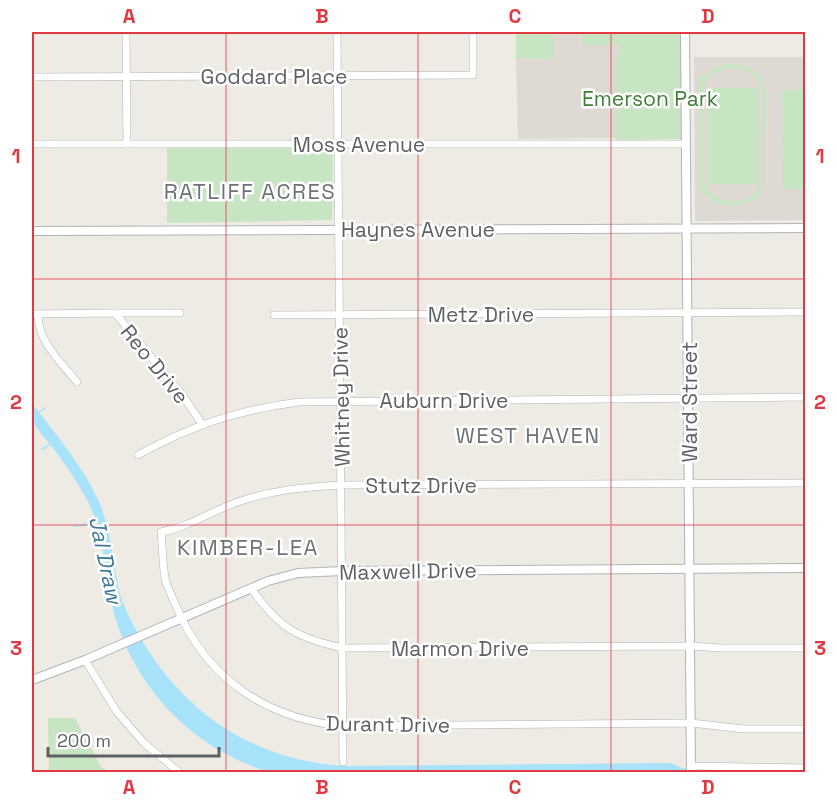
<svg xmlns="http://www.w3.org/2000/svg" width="837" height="804" font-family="'Space Grotesk',sans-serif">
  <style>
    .education { fill: #dedad3 }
    .green { fill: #c7e5c3; fill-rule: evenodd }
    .water { fill: #a9e2fb }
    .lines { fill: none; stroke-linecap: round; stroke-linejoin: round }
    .stream { stroke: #a9e2fb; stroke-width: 1.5 }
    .minor-casing { stroke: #b0b3b7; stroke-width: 8 }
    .tertiary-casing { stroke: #b0b3b7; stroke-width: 10 }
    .minor { stroke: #fff; stroke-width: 7 }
    .tertiary { stroke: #fff; stroke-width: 8 }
    .grid { fill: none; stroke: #e13842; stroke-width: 1.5; stroke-opacity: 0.55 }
    .labels { text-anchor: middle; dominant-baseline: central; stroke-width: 5; stroke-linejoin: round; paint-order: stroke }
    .street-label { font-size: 21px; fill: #5d6165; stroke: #fff }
    .park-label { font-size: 21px; fill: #3f8038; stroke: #fff }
    .neighbourhood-label { font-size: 22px; letter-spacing: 1.5px; fill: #6e7377; stroke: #fff }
    .water-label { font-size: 22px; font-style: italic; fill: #40799b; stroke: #fff }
    .neatline { fill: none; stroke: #e13842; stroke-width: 2 }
    .grid-label { font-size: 20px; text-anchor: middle; font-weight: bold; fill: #e13842 }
  </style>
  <rect width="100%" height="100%" fill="#eeebe5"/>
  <!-- education -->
  <g class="education">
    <polygon points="553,32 581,32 582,45 620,44 620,54 615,60 615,138 518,139 516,58 551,59"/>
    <polygon points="694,57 805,57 805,220 695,221"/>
  </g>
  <!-- green -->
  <g class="green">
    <polygon points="516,32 553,32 553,57 551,59 516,58"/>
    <polygon points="581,32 685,32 686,144 679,139 615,140 615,59 620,54 620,45 582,45"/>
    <path d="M730 64C745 65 762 70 765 87L764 187C756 205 733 209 716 202 710 199 705 193 700 191L699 76H705L717 67ZM725 69C741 67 757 71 762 89L761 185C750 208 707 207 704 179V86L709 76Z"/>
    <polygon points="707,88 758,88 758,184 708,184"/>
    <polygon points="782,90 805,90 805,189 783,189"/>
    <polygon points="265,147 330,149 333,151 332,220 167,223 167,148"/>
    <polygon points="48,718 75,718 101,767 111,772 49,772"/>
  </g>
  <!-- water -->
  <path class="water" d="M32 403C56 435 84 467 100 504 109 527 112 551 116 575 118 584 119 593 122 601 163 697 240 761 347 766L671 763 682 768 699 770 805 769V772H269C189 748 130 683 111 602 104 569 105 535 89 504 79 484 66 465 52 447 46 439 37 430 33 421 30 416 32 408 32 403Z"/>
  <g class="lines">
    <!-- stream -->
    <g class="stream">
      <polyline points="38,413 45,408"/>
      <polyline points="42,449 51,444"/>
      <polyline points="74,526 80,526 96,520"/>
    </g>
    <defs>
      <g id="minor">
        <polyline points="126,32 127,144"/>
        <polyline points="337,32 343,762"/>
        <polyline points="32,77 473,75 473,32"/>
        <polyline points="32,144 686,144"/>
        <polyline points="115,313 180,313"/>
        <polyline points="32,314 115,313 183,396 202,424"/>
        <path d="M38 314C38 342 60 361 77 382"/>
        <polyline points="274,315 806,312"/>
        <path d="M138 455C192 425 238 410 299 402L806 397"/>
        <path d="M806 483 342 485C305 487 270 490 235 503 210 512 188 527 161 532 163 548 162 567 166 582 169 591 173 599 177 608 207 679 267 719 343 726L691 723 744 729H806"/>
        <path d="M251 588C278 627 296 638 343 648L691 646 721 648H806"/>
        <polyline points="85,660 117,712 144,743 179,772"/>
        <polyline points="691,766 806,768"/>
      </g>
      <g id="tertiary">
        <polyline points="685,32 691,772"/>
        <polyline points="32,231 806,228"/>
        <polyline points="32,680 85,660 268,581 298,573 342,571 806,568"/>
      </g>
    </defs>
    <!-- minor casing -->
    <use href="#minor" class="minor-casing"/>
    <!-- tertiary casing -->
    <use href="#tertiary" class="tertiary-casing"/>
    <!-- minor -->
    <use href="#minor" class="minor"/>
    <!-- tertiary -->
    <use href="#tertiary" class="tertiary"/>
  </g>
  <!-- grid -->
  <path class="grid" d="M226 32V772M418 32V772M611 32V772M32 279H806M32 525H806"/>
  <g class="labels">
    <!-- street labels -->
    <g class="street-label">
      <text x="274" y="76">Goddard Place</text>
      <text x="359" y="144">Moss Avenue</text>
      <text x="418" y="229">Haynes Avenue</text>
      <text x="481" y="314">Metz Drive</text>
      <text transform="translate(155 364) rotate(51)">Reo Drive</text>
      <text transform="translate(341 397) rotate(-91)">Whitney Drive</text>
      <text x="444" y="400">Auburn Drive</text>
      <text transform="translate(689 402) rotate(-90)">Ward Street</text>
      <text x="421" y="485">Stutz Drive</text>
      <text transform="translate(408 571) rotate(-1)">Maxwell Drive</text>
      <text x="460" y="648">Marmon Drive</text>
      <text transform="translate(388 724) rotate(1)">Durant Drive</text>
    </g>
    <!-- park labels -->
    <g class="park-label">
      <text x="650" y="98">Emerson Park</text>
    </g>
    <!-- neighbourhood labels -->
    <g class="neighbourhood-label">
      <text x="250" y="191">RATLIFF ACRES</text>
      <text x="528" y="435">WEST HAVEN</text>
      <text x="248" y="547">KIMBER-LEA</text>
    </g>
    <!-- water labels -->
    <g class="water-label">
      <text transform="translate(106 560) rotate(78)">Jal Draw</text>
    </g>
  </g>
  <!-- border -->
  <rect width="837" height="804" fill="none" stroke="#ffffff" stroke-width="66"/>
  <!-- scale -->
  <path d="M48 747v9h171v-9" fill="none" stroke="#5d6165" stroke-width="3"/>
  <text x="57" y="747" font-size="18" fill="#5d6165" stroke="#ffffff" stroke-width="4.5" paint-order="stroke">200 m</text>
  <rect x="33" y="33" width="771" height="738" class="neatline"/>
  <g class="grid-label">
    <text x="129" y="23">A</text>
    <text x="322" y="23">B</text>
    <text x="515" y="23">C</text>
    <text x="708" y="23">D</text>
    <text x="16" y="163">1</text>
    <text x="820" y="163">1</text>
    <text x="16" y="409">2</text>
    <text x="820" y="409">2</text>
    <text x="16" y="655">3</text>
    <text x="820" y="655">3</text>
    <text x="129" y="794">A</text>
    <text x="322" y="794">B</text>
    <text x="515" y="794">C</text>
    <text x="708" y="794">D</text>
  </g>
</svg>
